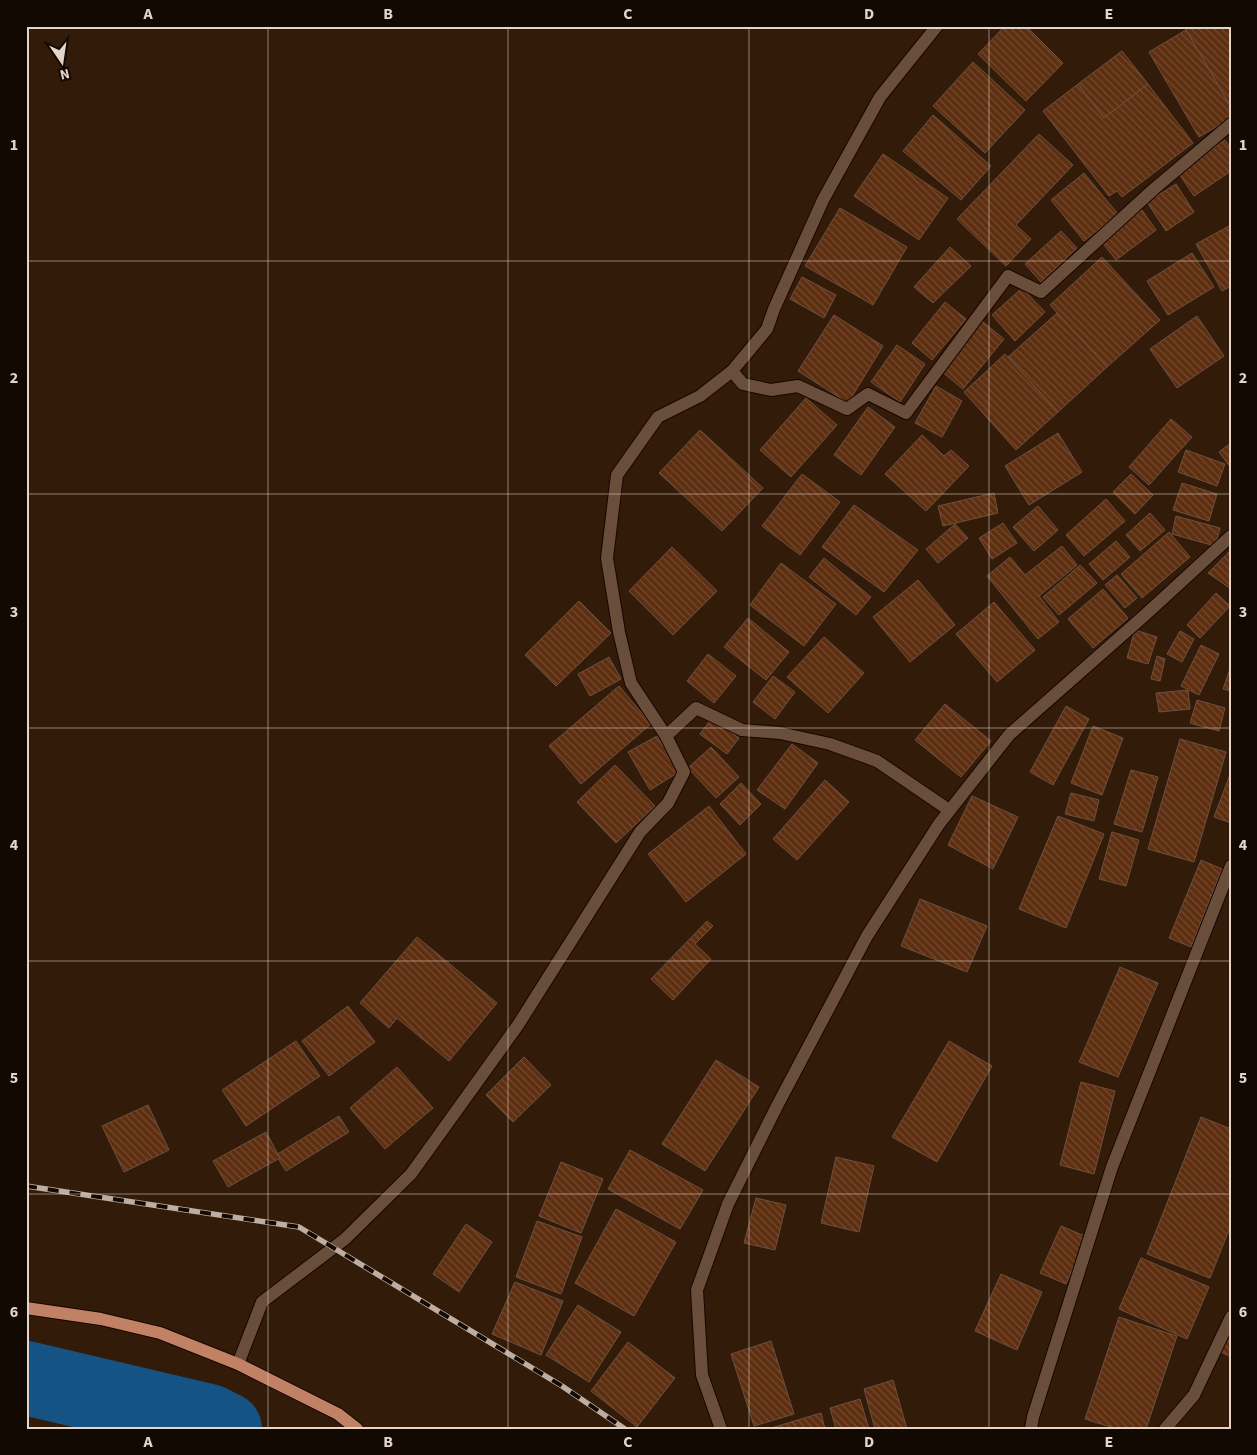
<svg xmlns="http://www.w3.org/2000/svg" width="1257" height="1455" font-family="'Source Sans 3',sans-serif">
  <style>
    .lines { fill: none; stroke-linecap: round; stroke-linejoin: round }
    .river { stroke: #155384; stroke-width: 74 }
    .building { fill: url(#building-back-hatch); stroke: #6d5040 }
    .street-casing { stroke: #190500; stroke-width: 14 }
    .primary-casing { stroke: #190500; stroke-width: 14 }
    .street { stroke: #694e3b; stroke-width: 12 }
    .primary { stroke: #c08164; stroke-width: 12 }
    .rail-casing { stroke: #bfada1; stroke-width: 5.5 }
    .rail { stroke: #130903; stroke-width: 4; stroke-dasharray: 11; stroke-linecap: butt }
    .grid { fill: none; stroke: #e4d4c9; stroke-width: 1; stroke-opacity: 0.55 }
    .neatline { fill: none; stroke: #e4d4c9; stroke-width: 2 }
    .grid-label { font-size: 16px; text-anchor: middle; font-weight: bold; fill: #e4d4c9 }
  </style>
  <defs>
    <pattern id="building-back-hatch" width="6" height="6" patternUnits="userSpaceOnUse" patternTransform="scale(1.25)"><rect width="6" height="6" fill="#5d2e0f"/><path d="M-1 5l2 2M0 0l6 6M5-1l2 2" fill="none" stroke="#744b31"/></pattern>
  </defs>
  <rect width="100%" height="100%" fill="#321c09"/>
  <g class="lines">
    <!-- river -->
    <polyline class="river" points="26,1378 209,1421 225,1429"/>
  </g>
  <!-- building -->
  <g class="building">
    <polygon points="1005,26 1026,26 1063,63 1026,101 978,54"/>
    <polygon points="1183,26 1231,26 1231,107 1186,30"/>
    <polygon points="1186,30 1231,107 1231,118 1199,137 1149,52"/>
    <polygon points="1122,51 1148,84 1104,118 1078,84"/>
    <polygon points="973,62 1025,110 985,153 933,106"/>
    <polygon points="1078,84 1104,118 1148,84 1193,143 1122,197 1117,191 1109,196 1043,111"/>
    <polygon points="933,115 991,166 961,200 903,151"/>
    <polygon points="1039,134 1073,165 1016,225 1031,239 1006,266 957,219"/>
    <polygon points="1225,140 1231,149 1231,171 1194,196 1178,172"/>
    <polygon points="883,154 948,198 919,240 854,196"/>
    <polygon points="1084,173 1118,214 1084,241 1051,200"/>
    <polygon points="1176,184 1194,212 1166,231 1147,202"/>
    <polygon points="840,208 907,247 873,305 805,266"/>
    <polygon points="1142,210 1156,230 1116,260 1101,241"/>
    <polygon points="1231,225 1231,286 1222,291 1196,244"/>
    <polygon points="1061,231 1077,248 1041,282 1025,264"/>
    <polygon points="950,247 971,266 933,303 914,287"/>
    <polygon points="1192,253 1214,287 1168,315 1147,281"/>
    <polygon points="1102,257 1160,320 1107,367 1050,305"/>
    <polygon points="802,277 836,295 824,318 790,299"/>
    <polygon points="1022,288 1045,312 1015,341 992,315"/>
    <polygon points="945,302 966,319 932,360 912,343"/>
    <polygon points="1057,313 1107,367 1058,412 1008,357"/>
    <polygon points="834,315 883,346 848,403 798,371"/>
    <polygon points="1197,316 1224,356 1177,388 1150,349"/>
    <polygon points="982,321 1004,339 963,389 941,371"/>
    <polygon points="897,345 925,364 900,402 871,382"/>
    <polygon points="1005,354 1058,412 1016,450 964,392"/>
    <polygon points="936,386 962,401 942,437 915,423"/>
    <polygon points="806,398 837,425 791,477 760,450"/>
    <polygon points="868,407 895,427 861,475 834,455"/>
    <polygon points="1171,419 1192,437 1149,485 1129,467"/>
    <polygon points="700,430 763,488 722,531 659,473"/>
    <polygon points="1058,433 1082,472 1029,505 1005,466"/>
    <polygon points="922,435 944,456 951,450 969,466 926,511 885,474"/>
    <polygon points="1231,443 1231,468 1219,452"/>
    <polygon points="1186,450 1225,464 1217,486 1178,472"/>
    <polygon points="802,474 840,502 800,555 762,526"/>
    <polygon points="1131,474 1153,495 1135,514 1113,492"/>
    <polygon points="1182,483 1217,494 1209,521 1173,510"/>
    <polygon points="994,493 998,513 943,526 938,506"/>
    <polygon points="1106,499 1125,521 1084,556 1066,535"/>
    <polygon points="854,505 918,550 884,592 822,547"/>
    <polygon points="1038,506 1058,530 1034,551 1013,527"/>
    <polygon points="1150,513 1165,530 1140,551 1126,535"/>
    <polygon points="1176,516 1220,528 1215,546 1172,534"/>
    <polygon points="1003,523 1017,543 992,559 979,538"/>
    <polygon points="955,524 968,538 938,563 926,549"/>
    <polygon points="1169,532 1190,557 1142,598 1121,574"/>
    <polygon points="1116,541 1130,557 1103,580 1089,564"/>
    <polygon points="1062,546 1077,565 1039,596 1059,622 1038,639 987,576 1010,557 1025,575"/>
    <polygon points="672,547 717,591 673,635 629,591"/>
    <polygon points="1231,550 1231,589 1208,573"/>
    <polygon points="824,558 871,597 856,615 809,577"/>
    <polygon points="781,563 836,604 804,646 750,605"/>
    <polygon points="1080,565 1097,583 1059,615 1043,597"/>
    <polygon points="1117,575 1137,598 1125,608 1105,585"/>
    <polygon points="918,580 955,625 910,662 873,617"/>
    <polygon points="1103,589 1128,618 1093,648 1068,619"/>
    <polygon points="1216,593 1230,606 1200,638 1187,625"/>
    <polygon points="579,601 611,633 556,686 525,655"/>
    <polygon points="994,602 1035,650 997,682 956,634"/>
    <polygon points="748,618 789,652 766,680 724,647"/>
    <polygon points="1135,630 1157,637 1148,664 1127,658"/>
    <polygon points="1180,631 1194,639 1182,662 1167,654"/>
    <polygon points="824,637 864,673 828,713 787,677"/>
    <polygon points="1201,645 1219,654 1199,695 1181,686"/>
    <polygon points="708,654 736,676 714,703 687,681"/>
    <polygon points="1157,656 1165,659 1160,681 1151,679"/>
    <polygon points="609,657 621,679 590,696 578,674"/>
    <polygon points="1231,666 1231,691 1223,689"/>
    <polygon points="773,676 795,692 775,719 753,702"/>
    <polygon points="619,686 651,724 581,784 549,746"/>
    <polygon points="1188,690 1190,709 1159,712 1156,693"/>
    <polygon points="1197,700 1225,708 1219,731 1190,723"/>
    <polygon points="945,704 991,741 961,777 915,740"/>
    <polygon points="1066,706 1089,719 1053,785 1030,772"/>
    <polygon points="712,718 739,738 727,754 700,734"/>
    <polygon points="1093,726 1123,738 1102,795 1071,783"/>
    <polygon points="657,736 679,772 650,790 628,752"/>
    <polygon points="1180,739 1226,752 1194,862 1148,849"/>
    <polygon points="792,744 818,763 785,809 757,790"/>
    <polygon points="711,747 739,777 716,798 688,768"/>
    <polygon points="615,765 655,806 616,843 577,802"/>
    <polygon points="1131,770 1158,777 1142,832 1114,824"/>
    <polygon points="1231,772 1231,823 1214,817"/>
    <polygon points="825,780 849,802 797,860 773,839"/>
    <polygon points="741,783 761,804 740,825 720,804"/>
    <polygon points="1071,793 1099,800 1094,821 1065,814"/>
    <polygon points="972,796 1018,817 993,869 948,845"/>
    <polygon points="709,806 746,854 686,902 648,854"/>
    <polygon points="1058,816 1104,834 1066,928 1019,909"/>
    <polygon points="1112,832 1139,840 1126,886 1099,879"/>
    <polygon points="1201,860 1222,869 1191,947 1169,938"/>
    <polygon points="920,899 987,926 967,972 901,946"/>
    <polygon points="707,921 713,926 695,944 711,959 673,1000 651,979"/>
    <polygon points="417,937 497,1003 449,1061 397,1018 389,1028 360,1003"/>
    <polygon points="1120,967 1158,983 1118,1077 1079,1062"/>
    <polygon points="348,1006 375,1042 329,1076 302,1041"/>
    <polygon points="296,1041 320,1076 246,1126 222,1090"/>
    <polygon points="949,1041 992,1066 937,1162 892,1137"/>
    <polygon points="524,1057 551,1085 513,1122 486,1095"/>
    <polygon points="716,1060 759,1087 705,1171 662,1144"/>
    <polygon points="397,1067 433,1108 385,1149 350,1108"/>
    <polygon points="1081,1082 1115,1091 1094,1174 1060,1165"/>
    <polygon points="148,1105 169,1150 124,1172 102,1126"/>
    <polygon points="339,1116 349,1132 286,1171 276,1155"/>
    <polygon points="1201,1117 1231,1129 1231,1225 1210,1278 1147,1254"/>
    <polygon points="266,1132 280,1158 228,1187 213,1161"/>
    <polygon points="630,1150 703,1190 680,1229 608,1189"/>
    <polygon points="836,1157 874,1166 859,1232 821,1223"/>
    <polygon points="561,1162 603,1179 581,1233 539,1216"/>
    <polygon points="756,1198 786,1205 775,1250 744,1243"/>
    <polygon points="616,1209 676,1242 634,1316 575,1283"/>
    <polygon points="537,1221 582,1237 561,1294 516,1277"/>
    <polygon points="466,1224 492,1242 459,1292 433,1274"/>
    <polygon points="1061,1226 1087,1237 1066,1284 1040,1273"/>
    <polygon points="1141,1258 1209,1287 1187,1339 1119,1309"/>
    <polygon points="1001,1274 1042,1292 1017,1350 975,1331"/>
    <polygon points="515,1282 563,1301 541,1355 492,1334"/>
    <polygon points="578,1305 621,1332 589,1382 546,1355"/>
    <polygon points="1119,1317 1177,1336 1146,1429 1117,1429 1085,1419"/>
    <polygon points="1231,1322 1231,1357 1217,1350"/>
    <polygon points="771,1341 794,1414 754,1426 731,1354"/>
    <polygon points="628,1342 675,1378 637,1427 591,1391"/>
    <polygon points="893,1380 907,1429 875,1429 864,1389"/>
    <polygon points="860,1399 869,1429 836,1429 830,1408"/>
    <polygon points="821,1413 825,1429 768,1429"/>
  </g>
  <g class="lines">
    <defs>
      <g id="street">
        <polyline points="732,371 743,384 771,390 798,386 847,409 868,394 906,413 1008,276 1041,292 1154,189 1231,124"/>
        <polyline points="666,736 696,708 742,730 780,733 830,744 877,761 949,810"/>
        <polyline points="238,1364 262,1302 345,1239 411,1174 518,1025 640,832 668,803 684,772 666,736 631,683 619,632 607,558 617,475 658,417 700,396 732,371 767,329 774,309 823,200 880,97 937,26"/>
        <polyline points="721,1429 702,1375 697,1290 728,1204 777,1106 867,936 939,824 1009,735 1145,615 1231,536"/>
        <polyline points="1031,1429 1033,1417 1112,1167 1231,866"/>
        <polyline points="1165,1429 1194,1395 1231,1317"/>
      </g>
      <polyline id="primary" points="26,1308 101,1319 160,1333 238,1364 338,1414 357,1429"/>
    </defs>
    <!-- street casing -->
    <use href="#street" class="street-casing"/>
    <!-- primary casing -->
    <use href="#primary" class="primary-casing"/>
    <!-- street -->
    <use href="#street" class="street"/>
    <!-- primary -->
    <use href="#primary" class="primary"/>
    <defs>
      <polyline id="rail" points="26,1186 299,1227 562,1386 625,1429"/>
    </defs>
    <!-- rail casing -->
    <use href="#rail" class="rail-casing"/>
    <!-- rail -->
    <use href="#rail" class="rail"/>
  </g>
  <!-- grid -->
  <path class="grid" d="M268 26V1429M508 26V1429M749 26V1429M989 26V1429M26 261H1231M26 494H1231M26 728H1231M26 961H1231M26 1194H1231"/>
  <!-- border -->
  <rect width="1257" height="1455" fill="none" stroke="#130903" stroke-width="55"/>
  <!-- north arrow -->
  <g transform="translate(62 62) rotate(167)" stroke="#130903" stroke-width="4" paint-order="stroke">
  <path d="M0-4L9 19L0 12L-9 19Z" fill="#e4d4c9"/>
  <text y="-8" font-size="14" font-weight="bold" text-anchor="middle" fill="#e4d4c9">N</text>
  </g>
  <rect x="28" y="28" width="1202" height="1400" class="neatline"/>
  <g class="grid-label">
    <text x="148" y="19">A</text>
    <text x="388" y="19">B</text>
    <text x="628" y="19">C</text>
    <text x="869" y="19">D</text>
    <text x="1109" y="19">E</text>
    <text x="14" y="150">1</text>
    <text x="1243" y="150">1</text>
    <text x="14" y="383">2</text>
    <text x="1243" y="383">2</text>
    <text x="14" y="617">3</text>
    <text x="1243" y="617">3</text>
    <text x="14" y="850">4</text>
    <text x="1243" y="850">4</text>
    <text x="14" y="1083">5</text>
    <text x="1243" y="1083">5</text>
    <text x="14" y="1317">6</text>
    <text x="1243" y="1317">6</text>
    <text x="148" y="1447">A</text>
    <text x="388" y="1447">B</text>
    <text x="628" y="1447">C</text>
    <text x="869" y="1447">D</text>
    <text x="1109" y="1447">E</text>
  </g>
</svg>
